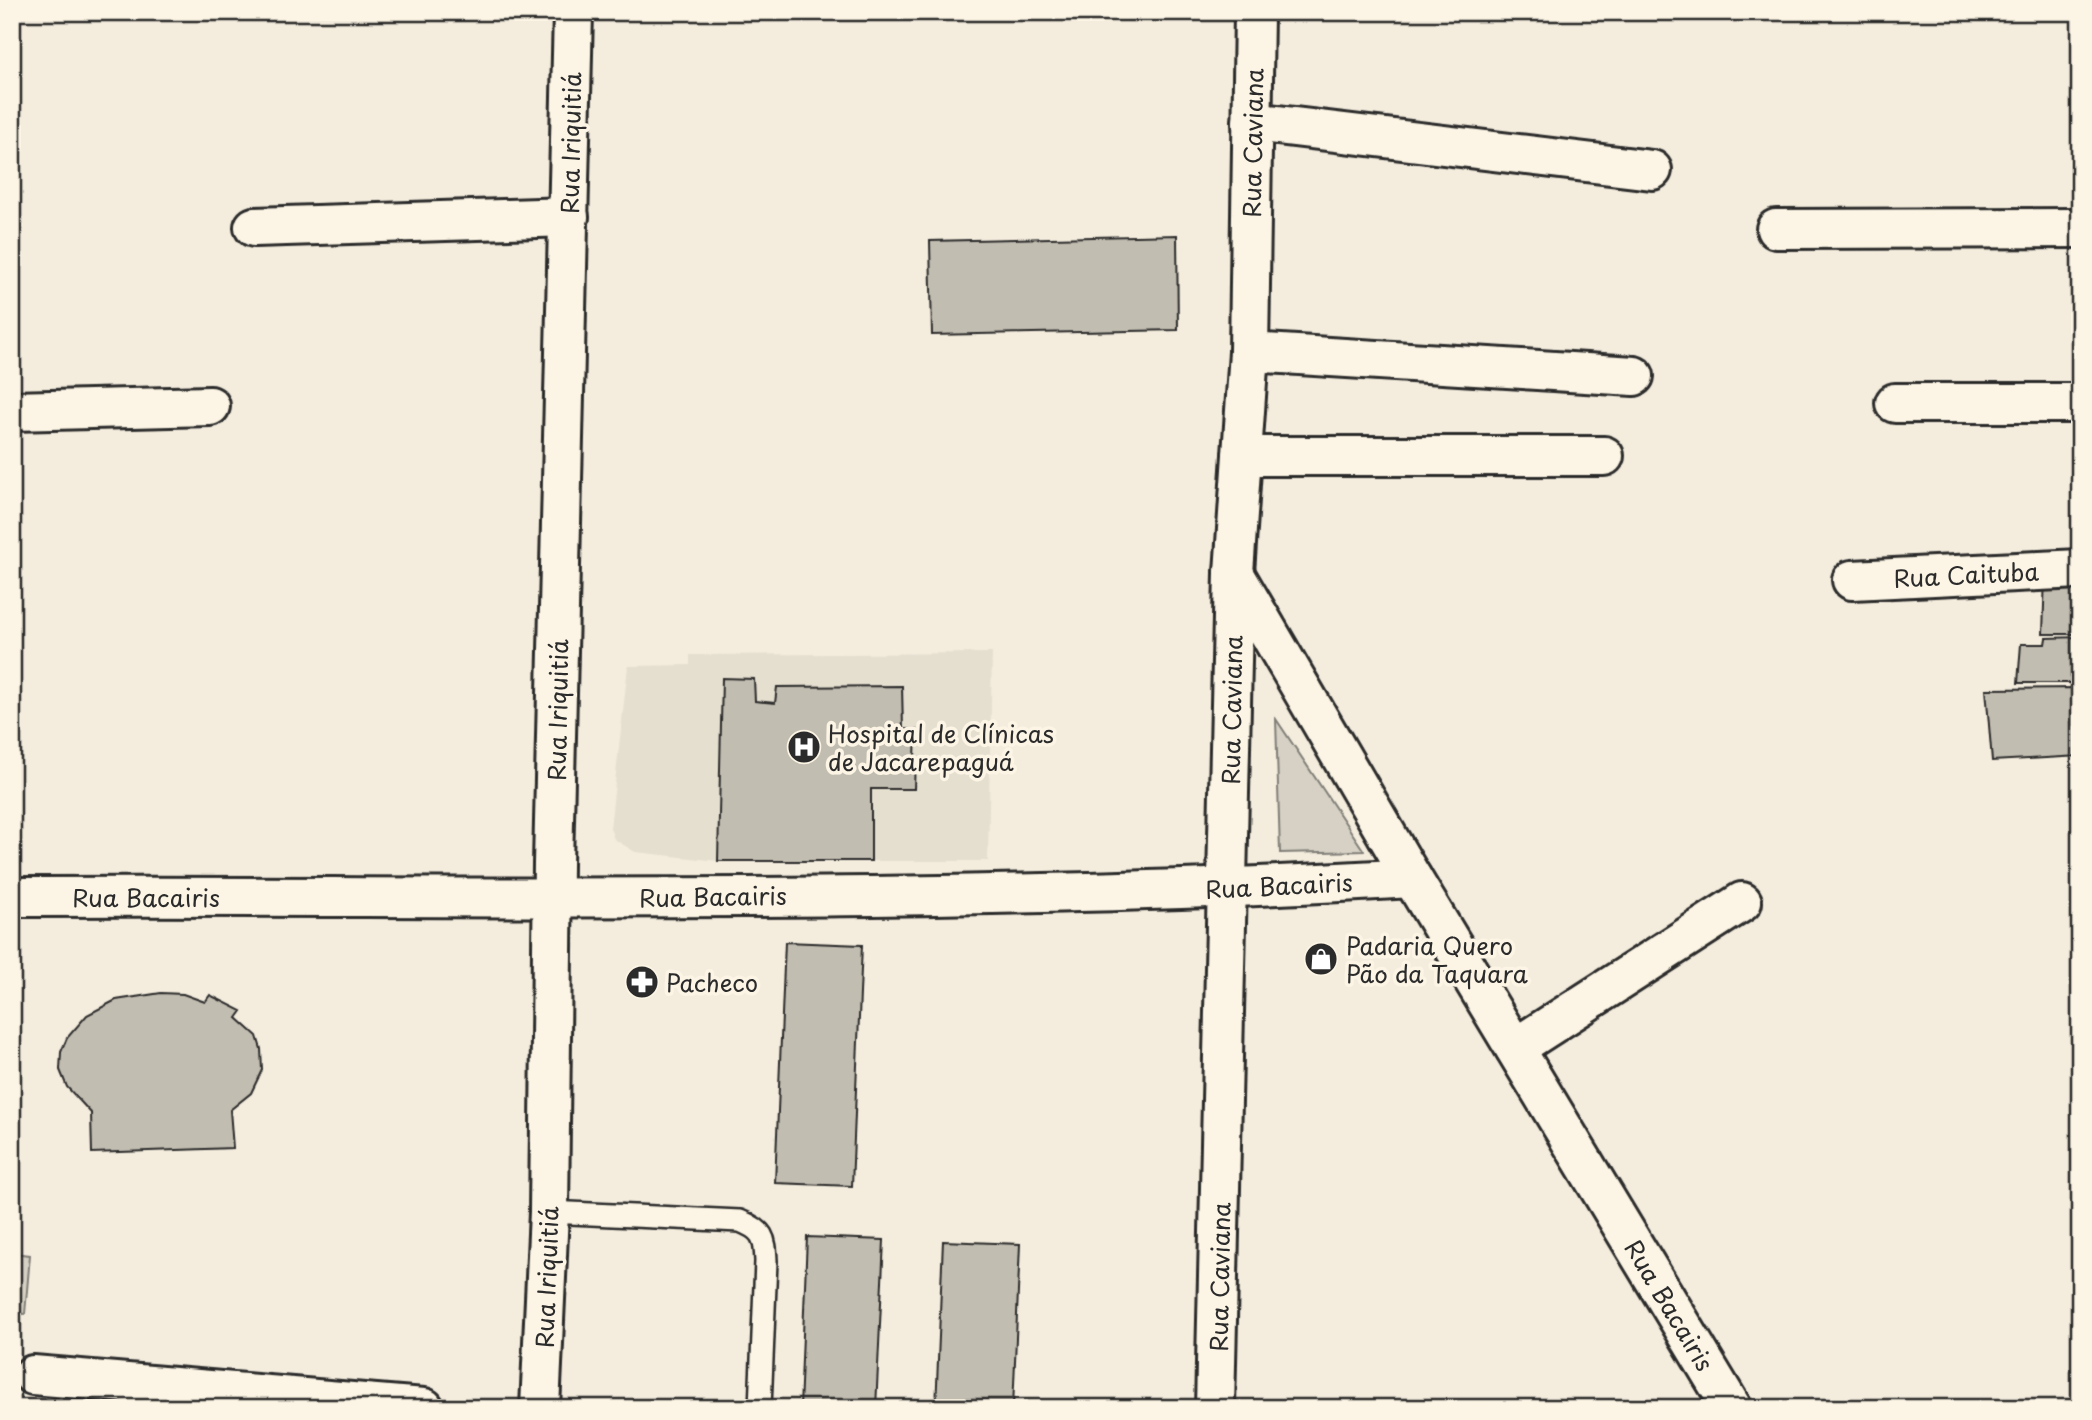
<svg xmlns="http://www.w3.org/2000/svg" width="2092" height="1420" font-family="'Playpen Sans',sans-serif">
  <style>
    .built { fill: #e5dfd0 }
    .green { fill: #d6d1c4; stroke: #807e78; stroke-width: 2 }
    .building { fill: #c2bdb1; stroke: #2b2b2b; stroke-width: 2 }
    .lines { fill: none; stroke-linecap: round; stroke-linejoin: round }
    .service-casing { stroke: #2b2b2b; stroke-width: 26 }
    .minor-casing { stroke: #2b2b2b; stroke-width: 44 }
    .tertiary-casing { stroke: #2b2b2b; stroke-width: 44 }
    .service { stroke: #fcf5e5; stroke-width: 21 }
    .minor { stroke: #fcf5e5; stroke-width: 38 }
    .tertiary { stroke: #fcf5e5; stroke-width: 38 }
    .labels { text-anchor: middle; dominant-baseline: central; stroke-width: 7; stroke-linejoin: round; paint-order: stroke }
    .street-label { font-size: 24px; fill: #2b2b2b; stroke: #fcf5e5 }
    .poi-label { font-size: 24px; fill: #2b2b2b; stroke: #fcf5e5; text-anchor: start }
  </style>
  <rect width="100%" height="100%" fill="#f4edde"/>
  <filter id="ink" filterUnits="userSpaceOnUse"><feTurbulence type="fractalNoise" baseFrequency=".0143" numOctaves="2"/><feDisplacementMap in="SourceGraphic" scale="14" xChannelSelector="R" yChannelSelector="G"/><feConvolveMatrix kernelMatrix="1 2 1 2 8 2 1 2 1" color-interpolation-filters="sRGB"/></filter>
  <g filter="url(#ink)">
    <!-- built -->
    <polygon class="built" points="992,653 988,861 718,861 635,852 614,839 610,828 628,666 690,665 690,655"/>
    <!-- green -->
    <g class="green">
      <polygon points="1276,719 1364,851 1280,853"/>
      <polygon points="12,1253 30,1255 25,1314 12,1313"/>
    </g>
    <!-- building -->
    <g class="building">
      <polygon points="1177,235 1178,330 932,335 930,241"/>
      <polygon points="2045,576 2080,578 2080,634 2043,634"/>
      <polygon points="2080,637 2080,683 2018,683 2021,644 2045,644 2046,638"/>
      <polygon points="722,678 754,679 755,701 775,703 777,687 902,686 903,729 916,730 914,789 871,789 871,861 718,861"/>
      <polygon points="2080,688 2080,756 1992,761 1986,689"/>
      <polygon points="785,942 862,945 852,1186 775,1183"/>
      <polygon points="161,993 183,994 205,1002 210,995 242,1011 237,1018 257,1036 261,1049 262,1070 251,1093 230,1110 233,1148 92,1153 91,1113 67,1087 60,1070 61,1052 67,1038 87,1015 116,1000"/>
      <polygon points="807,1237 884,1240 876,1408 800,1408"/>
      <polygon points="943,1241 1020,1244 1013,1408 936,1408"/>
    </g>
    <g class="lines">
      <defs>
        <path id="service" d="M549 1212 740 1221C763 1230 765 1237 766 1261L760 1408"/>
        <g id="minor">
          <polyline points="1252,122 1652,170"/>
          <polyline points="254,227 569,217"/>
          <polyline points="1776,229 2080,228"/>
          <polyline points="1249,352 1634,376"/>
          <polyline points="1895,403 2080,403"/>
          <polyline points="12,411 210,406"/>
          <polyline points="1242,456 1604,456"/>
          <polyline points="1852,580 2080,569"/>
          <polyline points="1515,1048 1742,902"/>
          <polyline points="33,1375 424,1408"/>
          <polyline points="540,1408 549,1212 553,864 573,12"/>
        </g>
        <g id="tertiary">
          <polyline points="1234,573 1412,878 1732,1408"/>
          <path d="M12 897C479 895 947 906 1412 878"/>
          <polyline points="1215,1408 1234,573 1249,352 1254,12"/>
        </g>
      </defs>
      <!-- service casing -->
      <use href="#service" class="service-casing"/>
      <!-- minor casing -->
      <use href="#minor" class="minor-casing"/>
      <!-- tertiary casing -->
      <use href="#tertiary" class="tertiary-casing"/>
      <!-- service -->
      <use href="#service" class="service"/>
      <!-- minor -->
      <use href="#minor" class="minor"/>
      <!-- tertiary -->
      <use href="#tertiary" class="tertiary"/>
    </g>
  </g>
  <!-- icons -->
  <defs>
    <symbol id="hospital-disc" viewBox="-11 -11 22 22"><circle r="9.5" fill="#2b2b2b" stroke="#fcf5e5"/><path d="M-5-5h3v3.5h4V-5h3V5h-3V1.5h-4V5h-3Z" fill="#fff"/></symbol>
    <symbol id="shop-disc" viewBox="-11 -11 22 22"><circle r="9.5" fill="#2b2b2b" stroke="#fcf5e5"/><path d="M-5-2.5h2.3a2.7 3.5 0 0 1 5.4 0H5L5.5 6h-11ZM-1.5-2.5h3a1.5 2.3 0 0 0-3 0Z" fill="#fff"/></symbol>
    <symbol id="pharmacy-disc" viewBox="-11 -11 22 22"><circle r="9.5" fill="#2b2b2b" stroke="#fcf5e5"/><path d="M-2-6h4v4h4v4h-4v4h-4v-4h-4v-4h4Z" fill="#fff"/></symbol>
  </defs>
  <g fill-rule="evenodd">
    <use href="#hospital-disc" x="785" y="728" width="38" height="38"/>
    <use href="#shop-disc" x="1302" y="940" width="38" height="38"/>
    <use href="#pharmacy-disc" x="623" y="963" width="38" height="38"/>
  </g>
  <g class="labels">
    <!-- street labels -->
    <g class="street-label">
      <text transform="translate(570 143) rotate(-89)">Rua Iriquitiá</text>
      <text transform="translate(1252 143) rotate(-89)">Rua Caviana</text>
      <text transform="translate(1966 574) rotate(-3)">Rua Caituba</text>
      <text transform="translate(557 710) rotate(-89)">Rua Iriquitiá</text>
      <text transform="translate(1231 710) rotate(-89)">Rua Caviana</text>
      <text transform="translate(1279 885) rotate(-3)">Rua Bacairis</text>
      <text transform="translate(713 896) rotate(-1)">Rua Bacairis</text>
      <text x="146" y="897">Rua Bacairis</text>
      <text transform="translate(546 1277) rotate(-88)">Rua Iriquitiá</text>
      <text transform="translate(1219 1277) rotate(-89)">Rua Caviana</text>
      <text transform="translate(1670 1305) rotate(59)">Rua Bacairis</text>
    </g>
    <!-- poi labels -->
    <g class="poi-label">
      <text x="828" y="733">Hospital de Clínicas<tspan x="828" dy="28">de Jacarepaguá</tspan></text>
      <text x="1346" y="945">Padaria Quero<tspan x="1346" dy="28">Pão da Taquara</tspan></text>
      <text x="666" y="982">Pacheco</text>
    </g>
  </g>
  <!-- margin -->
  <rect width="2092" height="1420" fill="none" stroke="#fcf5e5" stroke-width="42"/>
  <rect x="21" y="21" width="2050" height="1378" fill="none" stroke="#2b2b2b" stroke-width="2.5" filter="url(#ink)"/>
</svg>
